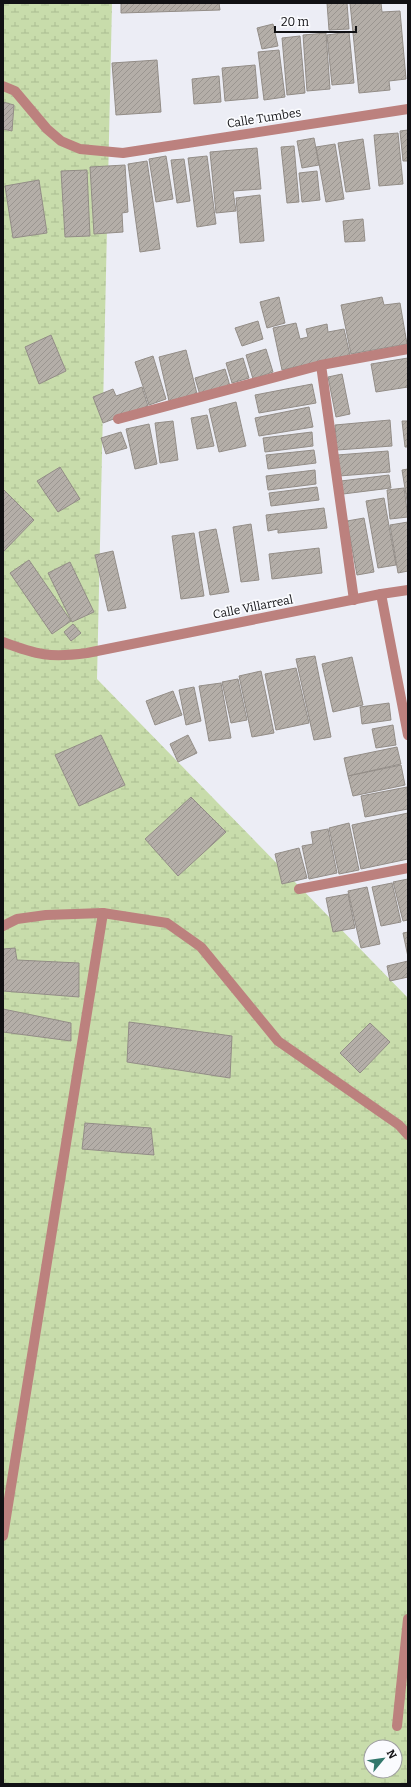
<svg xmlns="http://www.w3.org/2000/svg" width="411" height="1787" font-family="Bitter,serif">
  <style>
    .wetland { fill: url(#wetland-marsh); fill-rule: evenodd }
    .building { fill: url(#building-hatch); stroke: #938d87 }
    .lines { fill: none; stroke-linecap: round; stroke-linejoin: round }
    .minor { stroke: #bc817e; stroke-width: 10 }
    .labels { text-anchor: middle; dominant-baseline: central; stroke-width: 3.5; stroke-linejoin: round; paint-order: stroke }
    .street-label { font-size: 12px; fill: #111114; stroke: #fafbfe }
  </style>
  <defs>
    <pattern id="wetland-marsh" width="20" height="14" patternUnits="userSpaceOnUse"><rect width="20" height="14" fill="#c8dcab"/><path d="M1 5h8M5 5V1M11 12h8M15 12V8" fill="none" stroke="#abbc92"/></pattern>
    <pattern id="building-hatch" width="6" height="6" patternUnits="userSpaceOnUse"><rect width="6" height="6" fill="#b4aea8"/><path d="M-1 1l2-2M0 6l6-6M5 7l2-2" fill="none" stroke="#9a9590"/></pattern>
  </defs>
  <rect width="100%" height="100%" fill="#ecedf5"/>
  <!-- wetland -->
  <path class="wetland" d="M3 3H112L97 679 408 998V1784H3ZM371 1747H395V1771H371Z"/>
  <!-- building -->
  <g class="building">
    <polygon points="121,3 219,3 220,10 121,13"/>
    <polygon points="327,3 347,3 349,29 329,30"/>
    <polygon points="350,3 381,3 382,12 400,11 406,79 389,81 390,90 359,93"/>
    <polygon points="273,24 278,46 262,49 257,28"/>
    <polygon points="349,32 354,83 332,85 327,35"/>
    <polygon points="326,33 330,89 307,91 303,35"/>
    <polygon points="300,36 305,93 287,95 282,38"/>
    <polygon points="279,50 285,97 264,100 258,52"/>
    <polygon points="157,60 161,112 116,115 112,63"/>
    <polygon points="255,65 258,98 225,101 222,68"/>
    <polygon points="219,76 221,102 194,104 192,79"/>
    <polygon points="3,102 14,105 12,131 3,129"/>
    <polygon points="408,130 408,161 403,161 400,131"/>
    <polygon points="398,133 403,184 379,186 374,135"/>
    <polygon points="314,138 319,165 302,168 297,141"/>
    <polygon points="363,139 370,189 346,192 338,143"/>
    <polygon points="335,144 344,199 326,202 316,147"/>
    <polygon points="294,146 299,202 287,203 281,147"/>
    <polygon points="257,148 261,189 233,191 236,211 216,213 210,152"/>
    <polygon points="166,156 173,199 156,202 149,159"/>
    <polygon points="207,156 216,224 197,227 188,158"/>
    <polygon points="184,159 190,201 177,203 171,160"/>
    <polygon points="147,161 160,249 140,252 128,164"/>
    <polygon points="125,165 128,212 122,213 123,232 94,234 90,167"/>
    <polygon points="87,170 90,236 65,237 61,171"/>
    <polygon points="317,171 320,200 302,202 299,173"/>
    <polygon points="39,180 47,233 13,238 5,186"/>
    <polygon points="260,195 264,241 240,243 236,198"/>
    <polygon points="363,219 365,241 345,242 343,221"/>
    <polygon points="279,297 285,323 267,328 260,302"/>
    <polygon points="382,297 384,305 400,303 407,344 351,354 341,305"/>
    <polygon points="258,321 263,339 242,346 235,328"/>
    <polygon points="296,323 300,339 308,337 306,329 327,324 328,332 344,329 350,355 282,370 273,328"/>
    <polygon points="51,335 66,371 39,384 25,347"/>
    <polygon points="266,349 273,372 253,379 246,355"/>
    <polygon points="186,350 197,394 169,401 159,357"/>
    <polygon points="153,356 166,399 149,405 135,362"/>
    <polygon points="243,358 249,378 232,383 226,363"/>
    <polygon points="408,358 408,387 376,392 371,364"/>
    <polygon points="225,369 230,386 200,395 195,378"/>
    <polygon points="342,374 350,414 336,417 328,377"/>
    <polygon points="312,384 316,403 259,413 255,395"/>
    <polygon points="142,387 148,406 103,423 93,397 113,389 116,396"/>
    <polygon points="236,402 246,446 219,452 209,409"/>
    <polygon points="309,407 313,427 259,436 255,418"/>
    <polygon points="207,415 214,446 197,449 191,418"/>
    <polygon points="390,420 392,446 337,450 335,425"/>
    <polygon points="173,421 178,460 160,463 155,423"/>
    <polygon points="402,421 408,421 408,447 405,447"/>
    <polygon points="149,424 157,464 135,469 126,429"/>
    <polygon points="121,432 127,448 106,454 101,438"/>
    <polygon points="312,432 313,446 265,452 263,438"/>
    <polygon points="314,450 316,463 268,469 266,455"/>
    <polygon points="388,451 390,472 339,476 337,455"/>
    <polygon points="60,467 80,499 58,512 37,481"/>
    <polygon points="408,469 408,507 402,470"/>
    <polygon points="315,470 316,484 268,490 266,476"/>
    <polygon points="389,475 391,488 343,494 341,481"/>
    <polygon points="317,487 319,500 271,506 269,493"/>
    <polygon points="404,488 408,517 390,519 387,490"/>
    <polygon points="3,489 34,520 3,552"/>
    <polygon points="384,498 396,565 378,568 366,501"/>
    <polygon points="324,508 327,528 278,533 278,529 268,531 266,515"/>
    <polygon points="364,518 374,572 357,575 347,521"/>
    <polygon points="408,522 408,571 398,573 390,525"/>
    <polygon points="251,524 259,580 241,582 233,527"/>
    <polygon points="216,529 229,592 210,595 199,532"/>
    <polygon points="194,533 204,596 181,599 172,536"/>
    <polygon points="319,548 322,573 272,579 269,554"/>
    <polygon points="113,551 126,608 108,611 95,555"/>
    <polygon points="29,560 71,621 52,634 10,573"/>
    <polygon points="70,562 94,612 72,622 48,573"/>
    <polygon points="73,624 81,633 71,641 64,632"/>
    <polygon points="315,656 331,737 314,740 296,659"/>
    <polygon points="352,657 363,705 333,712 322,664"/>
    <polygon points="296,668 309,723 276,730 265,674"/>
    <polygon points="261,671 274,733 252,737 239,676"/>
    <polygon points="238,679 247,720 231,723 222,682"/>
    <polygon points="221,683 231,738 209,741 199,686"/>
    <polygon points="194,687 201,721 186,725 179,690"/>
    <polygon points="173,691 182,715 155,725 146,701"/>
    <polygon points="389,703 391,720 362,724 360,707"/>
    <polygon points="393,725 396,745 376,748 372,729"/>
    <polygon points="101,735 125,785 79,806 55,755"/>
    <polygon points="188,735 197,753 178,762 170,744"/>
    <polygon points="397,747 401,764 348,776 344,758"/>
    <polygon points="401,765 405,785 353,796 348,776"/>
    <polygon points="407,787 408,809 365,817 361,796"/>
    <polygon points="191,797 226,832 178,876 145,839"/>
    <polygon points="408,813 408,859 361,869 352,825"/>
    <polygon points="349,823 359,870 339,874 329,828"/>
    <polygon points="328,829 337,873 309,879 302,846 313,844 311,832"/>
    <polygon points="299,848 307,878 282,884 275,854"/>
    <polygon points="408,879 408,920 403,921 393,882"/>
    <polygon points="392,883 401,922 381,926 372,887"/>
    <polygon points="367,887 380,944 361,948 348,891"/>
    <polygon points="348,894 355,928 333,932 326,898"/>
    <polygon points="408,932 408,957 403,933"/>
    <polygon points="15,948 17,960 79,963 79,997 3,991 3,949"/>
    <polygon points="408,961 408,977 390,981 387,966"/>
    <polygon points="3,1009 71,1023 71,1041 3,1032"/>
    <polygon points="129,1022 232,1036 230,1078 127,1062"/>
    <polygon points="370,1023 390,1042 360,1073 340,1053"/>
    <polygon points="85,1123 151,1128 154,1155 82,1149"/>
  </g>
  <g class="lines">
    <!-- minor -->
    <g class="minor">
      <polyline points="3,86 15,91 47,129 61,141 80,149 123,153 408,109"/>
      <polyline points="321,365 354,600"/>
      <polyline points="118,419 321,365 408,349"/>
      <polyline points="381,594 408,735"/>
      <path d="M3 642C37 655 50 658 87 653L381 594 408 590"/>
      <polyline points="299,889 408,868"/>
      <polyline points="3,926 17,919 46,915 103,913 167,923 201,947 278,1041 399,1125 408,1135"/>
      <polyline points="3,1536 103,913"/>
      <polyline points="397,1726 408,1619"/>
    </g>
  </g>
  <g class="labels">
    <!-- street labels -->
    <g class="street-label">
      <text transform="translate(264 118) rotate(-9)">Calle Tumbes</text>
      <text transform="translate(253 607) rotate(-11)">Calle Villarreal</text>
    </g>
  </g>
  <!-- border -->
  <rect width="411" height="1787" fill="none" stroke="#111114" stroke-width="8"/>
  <!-- north arrow -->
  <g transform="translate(383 1759) rotate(61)"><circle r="19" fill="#fafbfe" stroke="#9d9da0"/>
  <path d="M0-3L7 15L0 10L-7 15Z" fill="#33786c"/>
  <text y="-6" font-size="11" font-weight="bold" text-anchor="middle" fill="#111114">N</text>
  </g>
  <!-- scale -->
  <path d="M275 26v6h81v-6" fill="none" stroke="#111114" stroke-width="2"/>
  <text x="281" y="26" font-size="12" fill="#111114" stroke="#fafbfe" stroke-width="3" paint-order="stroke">20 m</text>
</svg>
